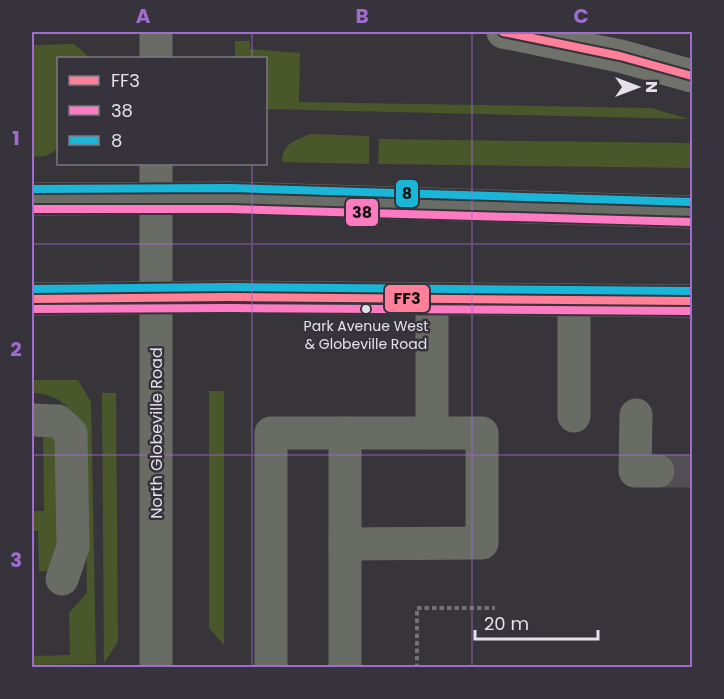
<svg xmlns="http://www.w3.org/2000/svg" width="724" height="699" font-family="Poppins,sans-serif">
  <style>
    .green { fill: #49572a }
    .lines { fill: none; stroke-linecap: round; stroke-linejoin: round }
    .minor-tunnel { stroke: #514f54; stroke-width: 33; stroke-dasharray: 33 16; stroke-linecap: butt }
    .path { stroke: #727370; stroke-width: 4; stroke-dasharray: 4.5 3; stroke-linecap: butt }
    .minor { stroke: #696c64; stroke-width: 33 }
    .major { stroke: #6a6c66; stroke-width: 33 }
    .highway { stroke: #6f716b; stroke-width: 33 }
    .bus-1-casing { stroke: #37333c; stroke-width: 12 }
    .bus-2-casing { stroke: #37333c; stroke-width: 12 }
    .bus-3-casing { stroke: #37333c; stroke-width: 12 }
    .bus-1 { stroke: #ff8098; stroke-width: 8 }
    .bus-2 { stroke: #fe7ac1; stroke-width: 8 }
    .bus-3 { stroke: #1ab6d8; stroke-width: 8 }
    .grid { fill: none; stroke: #a06ccd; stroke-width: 1.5; stroke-opacity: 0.55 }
    .bus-dot { fill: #e4e2e8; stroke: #37333c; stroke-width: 2 }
    .labels { text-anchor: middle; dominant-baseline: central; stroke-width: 5; stroke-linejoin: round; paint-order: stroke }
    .bus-label { font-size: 14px; fill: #e4e2e8; stroke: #37333c }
    .street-label { font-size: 16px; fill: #e4e2e8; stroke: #37333c }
    .line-badge { stroke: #37333c; stroke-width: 2 }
    .pale-badge-label { font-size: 16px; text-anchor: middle; font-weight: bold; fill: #111 }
    .neatline { fill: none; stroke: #a06ccd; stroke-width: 2 }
    .grid-label { font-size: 20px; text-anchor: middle; font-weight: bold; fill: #a06ccd }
  </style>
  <rect width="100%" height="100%" fill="#37353a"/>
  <!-- green -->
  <g class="green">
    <polygon points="235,41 250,41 250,49 300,53 299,102 651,108 689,119 266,109 266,58 235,58"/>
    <polygon points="74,44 90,58 58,58 58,149 45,156 32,157 32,45"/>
    <path d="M311 134 369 136V164L282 162C282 144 295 140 311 134Z"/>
    <polygon points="379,139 692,143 692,168 378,164"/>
    <path d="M32 380H78L91 402 96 664 32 665V656L70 655 69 613 87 593 85 432C73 409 59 393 32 393Z"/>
    <polygon points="209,391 224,391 224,645 209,628"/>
    <polygon points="102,393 116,393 118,642 104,663"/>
    <polygon points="43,430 63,441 62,546 47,571 39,571 38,531 32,531 32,511 44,511"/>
  </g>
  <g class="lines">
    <!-- minor-tunnel -->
    <polyline class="minor-tunnel" points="658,471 692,471"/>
    <!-- path -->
    <polyline class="path" points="417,668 417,608 495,608"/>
    <!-- minor -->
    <g class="minor">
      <polyline points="156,32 156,58"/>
      <polyline points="156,164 156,668"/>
      <polyline points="574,300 574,416"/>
      <polyline points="636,415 635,471 658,471"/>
      <polyline points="32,420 58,421 71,433 73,547 62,579"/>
      <polyline points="345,433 345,668"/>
      <polyline points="432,433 432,299"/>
      <polyline points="271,668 271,433 482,433 482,543 345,544"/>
    </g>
    <!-- major -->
    <g class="major">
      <polyline points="32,199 230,198 692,212"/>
      <polyline points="32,299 230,297 692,301"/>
    </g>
    <!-- highway -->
    <polyline class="highway" points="503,32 620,56 692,76"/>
    <defs>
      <g id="bus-1">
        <polyline points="503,32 620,56 692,76"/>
        <polyline points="32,299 230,297 692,301"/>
      </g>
      <g id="bus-2">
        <polyline points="32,209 230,209 692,222"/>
        <polyline points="32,309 230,308 692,311"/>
      </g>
      <g id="bus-3">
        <polyline points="32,189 230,188 692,202"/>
        <polyline points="32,289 230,287 692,291"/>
      </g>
    </defs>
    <!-- bus-1 casing -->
    <use href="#bus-1" class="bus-1-casing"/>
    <!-- bus-2 casing -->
    <use href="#bus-2" class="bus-2-casing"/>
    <!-- bus-3 casing -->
    <use href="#bus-3" class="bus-3-casing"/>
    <!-- bus-1 -->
    <use href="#bus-1" class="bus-1"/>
    <!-- bus-2 -->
    <use href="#bus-2" class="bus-2"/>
    <!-- bus-3 -->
    <use href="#bus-3" class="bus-3"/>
  </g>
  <!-- grid -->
  <path class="grid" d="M252 32V58M472 32V668M252 164V668M32 244H692M32 455H692"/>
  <!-- markers -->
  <circle class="bus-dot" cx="366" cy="309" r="5"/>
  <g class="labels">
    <!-- bus labels -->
    <g class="bus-label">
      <text x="366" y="326">Park Avenue West<tspan x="366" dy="18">&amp; Globeville Road</tspan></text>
    </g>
    <!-- street labels -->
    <g class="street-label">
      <text transform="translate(156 433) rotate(-90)">North Globeville Road</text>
    </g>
  </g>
  <g class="line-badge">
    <rect x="395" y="179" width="24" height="29" rx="6" fill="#1ab6d8"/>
    <rect x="345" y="198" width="34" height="29" rx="6" fill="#fe7ac1"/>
    <rect x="384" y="284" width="46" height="29" rx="6" fill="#ff8098"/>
  </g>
  <g class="pale-badge-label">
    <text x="407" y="199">8</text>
    <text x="362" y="218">38</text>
    <text x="407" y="304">FF3</text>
  </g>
  <!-- border -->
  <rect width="724" height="699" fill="none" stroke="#37333c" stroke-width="66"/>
  <!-- legend -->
  <rect x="57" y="57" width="210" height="108" fill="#37333c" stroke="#7c7981" stroke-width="1.5"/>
  <rect x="69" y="76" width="30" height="9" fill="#ff8098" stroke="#7c7981" stroke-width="1.5"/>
  <text x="111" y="87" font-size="18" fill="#e4e2e8">FF3</text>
  <rect x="69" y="106" width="30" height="9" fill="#fe7ac1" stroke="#7c7981" stroke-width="1.5"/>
  <text x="111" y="117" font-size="18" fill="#e4e2e8">38</text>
  <rect x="69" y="136" width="30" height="9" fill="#1ab6d8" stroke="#7c7981" stroke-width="1.5"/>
  <text x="111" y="147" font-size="18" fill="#e4e2e8">8</text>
  <!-- north arrow -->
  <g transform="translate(637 87) rotate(90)" stroke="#37333c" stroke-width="4.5" paint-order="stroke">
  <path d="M0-4.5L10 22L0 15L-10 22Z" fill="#e4e2e8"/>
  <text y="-9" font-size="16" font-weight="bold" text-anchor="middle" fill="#e4e2e8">N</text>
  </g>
  <!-- scale -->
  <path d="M475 630v9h123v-9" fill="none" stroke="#e4e2e8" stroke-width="3"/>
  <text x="484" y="630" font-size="18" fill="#e4e2e8" stroke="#37333c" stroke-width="4.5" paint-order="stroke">20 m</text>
  <rect x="33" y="33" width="658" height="633" class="neatline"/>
  <g class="grid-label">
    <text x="143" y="23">A</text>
    <text x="362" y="23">B</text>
    <text x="581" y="23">C</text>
    <text x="16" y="145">1</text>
    <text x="16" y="356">2</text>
    <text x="16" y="567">3</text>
  </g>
</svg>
